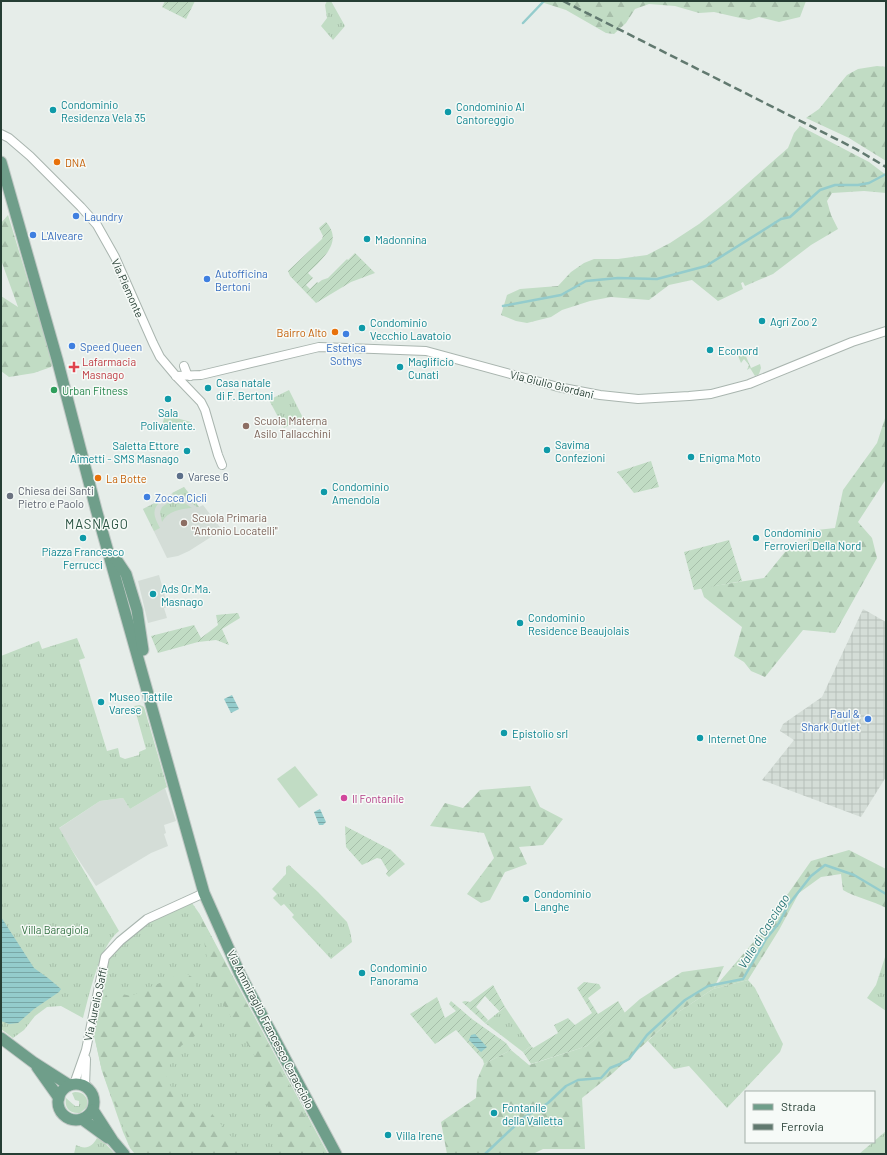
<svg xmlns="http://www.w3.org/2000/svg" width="887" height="1155" font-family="Barlow,sans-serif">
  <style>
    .built { fill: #d4ddd7 }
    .industrial { fill: url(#industrial-grid) }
    .grass { fill: url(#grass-tufts) }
    .forest { fill: url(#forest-firs) }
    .garden { fill: url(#garden-furrows) }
    .pitch { fill: #c1dcc4 }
    .water { fill: url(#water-rules) }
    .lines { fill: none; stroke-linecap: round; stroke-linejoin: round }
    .stream { stroke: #94cccc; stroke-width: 2.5 }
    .minor-casing { stroke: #a9b5af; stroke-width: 10 }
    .major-casing { stroke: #c2c9c6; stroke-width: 13 }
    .minor { stroke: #fff; stroke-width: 8 }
    .major { stroke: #6f9e8a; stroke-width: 11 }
    .rail { stroke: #61796f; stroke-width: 2.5; stroke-dasharray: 8 4; stroke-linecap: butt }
    .culture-dot { fill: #0f9aa8; stroke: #f6faf7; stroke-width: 1.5 }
    .food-dot { fill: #e8710a; stroke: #f6faf7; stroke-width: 1.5 }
    .shop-dot { fill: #3f7fe0; stroke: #f6faf7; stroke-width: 1.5 }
    .health-dot { fill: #e0444e; stroke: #f6faf7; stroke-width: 1.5 }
    .leisure-dot { fill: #2e9e5b; stroke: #f6faf7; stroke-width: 1.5 }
    .education-dot { fill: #8d6e63; stroke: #f6faf7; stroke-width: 1.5 }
    .service-dot { fill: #5c6f8a; stroke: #f6faf7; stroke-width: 1.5 }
    .worship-dot { fill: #6b7280; stroke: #f6faf7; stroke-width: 1.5 }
    .hotel-dot { fill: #d1479c; stroke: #f6faf7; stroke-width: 1.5 }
    .labels { text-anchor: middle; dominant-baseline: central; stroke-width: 3; stroke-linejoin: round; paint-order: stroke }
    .culture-label { font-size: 11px; fill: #0d838f; stroke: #f6faf7; text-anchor: start }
    .food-label { font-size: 11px; fill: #c56008; stroke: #f6faf7; text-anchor: start }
    .shop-label { font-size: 11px; fill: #366cbe; stroke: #f6faf7; text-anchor: start }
    .street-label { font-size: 11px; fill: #263e34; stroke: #f6faf7 }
    .health-label { font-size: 11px; fill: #be3a42; stroke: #f6faf7; text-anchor: start }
    .leisure-label { font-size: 11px; fill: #27864d; stroke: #f6faf7; text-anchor: start }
    .education-label { font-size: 11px; fill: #785e54; stroke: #f6faf7; text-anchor: start }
    .service-label { font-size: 11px; fill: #4e5e75; stroke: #f6faf7; text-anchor: start }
    .worship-label { font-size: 11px; fill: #5b616d; stroke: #f6faf7; text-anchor: start }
    .hotel-label { font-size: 11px; fill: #b23c85; stroke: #f6faf7; text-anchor: start }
    .park-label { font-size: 11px; fill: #347142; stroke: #f6faf7 }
    .water-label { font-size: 12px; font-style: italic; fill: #257475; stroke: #f6faf7 }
    .quarter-label { font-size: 13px; letter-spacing: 1px; fill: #244e3d; stroke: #f6faf7 }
  </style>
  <defs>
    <pattern id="industrial-grid" width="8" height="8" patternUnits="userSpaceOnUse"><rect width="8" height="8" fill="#d4ddd7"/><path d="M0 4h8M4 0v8" fill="none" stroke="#b6bfb9"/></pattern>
    <pattern id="grass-tufts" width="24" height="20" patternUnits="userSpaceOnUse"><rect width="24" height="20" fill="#c1dcc4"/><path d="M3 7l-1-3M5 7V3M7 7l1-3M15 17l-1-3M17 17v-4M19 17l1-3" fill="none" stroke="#a6bea9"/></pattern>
    <pattern id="forest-firs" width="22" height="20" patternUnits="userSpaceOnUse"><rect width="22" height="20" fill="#c1dcc4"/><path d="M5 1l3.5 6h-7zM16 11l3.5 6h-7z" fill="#a6bea9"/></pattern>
    <pattern id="garden-furrows" width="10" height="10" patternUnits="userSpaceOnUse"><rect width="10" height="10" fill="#c1dcc4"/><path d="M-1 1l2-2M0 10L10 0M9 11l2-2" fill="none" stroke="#a6bea9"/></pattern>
    <pattern id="water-rules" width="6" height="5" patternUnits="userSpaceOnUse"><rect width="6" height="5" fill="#94cccc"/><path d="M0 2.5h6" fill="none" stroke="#79a7a6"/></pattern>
  </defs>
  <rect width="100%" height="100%" fill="#e6ede9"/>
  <!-- built -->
  <g class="built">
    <polygon points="184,487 199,507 203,505 222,530 189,551 178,556 167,558 143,509"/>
    <polygon points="159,575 168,607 164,608 167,618 148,623 138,581"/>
    <polygon points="165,788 176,821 164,825 166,833 164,834 168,846 151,853 96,886 58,829 100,801 123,798 130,809"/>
  </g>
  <!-- industrial -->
  <polygon class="industrial" points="863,609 886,622 886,777 861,817 762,780 794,740 780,731 783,724 822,697"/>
  <!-- grass -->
  <g class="grass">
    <polygon points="327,1 331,1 345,26 333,40 321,26 327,18 325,5"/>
    <polygon points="741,349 743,352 744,352 751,368 760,364 761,368 759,374 755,376 750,368 747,370 749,365 744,359 741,363 736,351"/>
    <polygon points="289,390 303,418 284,428 269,400"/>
    <polygon points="184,487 199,507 197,507 182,496 174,495 172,493"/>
    <path d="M174 499H179L192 508C180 509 168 511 162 522L160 512 162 507Z"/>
    <path d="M159 501V503C151 511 155 518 160 528L154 531 143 509Z"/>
    <path d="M77 638 85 658 79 660 107 751 118 748 120 757 125 759 139 755V752L146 749 134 706 140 705 144 707 167 787 130 809 123 798 100 801 59 828 119 931C99 947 90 993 83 1018L61 1006 47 1007 35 1016 24 1030 13 1038 1 1029V656L39 641 42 649Z"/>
    <polygon points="289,865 318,892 347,922 350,931 352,942 331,959 292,917 294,915 284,904 281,906 273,898 277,894 272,889 286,874 286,867"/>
    <polygon points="192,903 199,913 328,1154 135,1154 130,1148 123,1132 102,1071 94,1035 107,962 116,949 147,922"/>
    <polygon points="886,954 886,1011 867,998 876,985"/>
    <polygon points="748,980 755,988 783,1044 780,1052 727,1108 689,1066 674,1069 648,1041 680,1011 713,989"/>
    <polygon points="505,1007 531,1046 523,1052 485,1023"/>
    <path d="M75 1092C84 1092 89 1098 87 1107L80 1113C70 1114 64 1108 66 1098L75 1106H79V1101L75 1100 72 1093Z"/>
    <polygon points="886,1131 886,1154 859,1154"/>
    <path d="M97 1138 104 1142 115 1154H74L76 1145C86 1150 92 1147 97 1138Z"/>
  </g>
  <!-- forest -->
  <g class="forest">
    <polygon points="538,1 806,1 800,17 779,22 759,17 749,20 714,12 699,13 675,6 649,4 635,9 626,23 614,34 606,33 566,10"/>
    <polygon points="877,66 886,67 886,161 849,138 806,118 819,109 847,75 858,69"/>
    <polygon points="800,126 869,162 886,175 886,193 864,191 832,193 827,201 831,215 838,229 811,245 773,274 745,286 743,282 741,283 743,289 718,301 692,280 669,285 649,300 611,297 590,301 562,310 551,317 527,323 516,321 501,315 507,295 520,289 558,286 571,272 584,263 594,259 618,259 647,255 670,243 699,224 730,199 788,148 794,133"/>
    <polygon points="8,215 53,363 51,367 34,373 9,377 1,371 1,296 18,307 1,260 1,223"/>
    <polygon points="886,415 886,479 858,522 872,538 877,558 835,633 803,630 765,677 751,671 744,662 734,656 742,627 704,597 701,588 764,578 785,552 804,544 817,530 835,528 843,490 877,443"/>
    <polygon points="530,786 540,807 563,819 543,845 519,847 527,864 505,872 490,900 481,903 467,894 494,858 484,833 430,826 445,803 463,808 480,790"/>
    <path d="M849 850 886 869V908C872 900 856 898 843 890L841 874 821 877 799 893 779 930 748 980 713 989 680 1011 613 1073 582 1098 585 1149H543L533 1154H447L441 1122 476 1098 477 1080 484 1064 511 1050 529 1065 587 1046 640 999 682 972 724 966 714 988 757 938 811 861Z"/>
    <polygon points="199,913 325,1154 267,1154 282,1130 267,1105 265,1073 212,986"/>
    <polygon points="184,972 195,979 203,1030 181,1046 165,1073 171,1087 193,1113 207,1108 246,1154 138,1154 129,1142 102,1071 94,1035 100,1003 109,991 131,996"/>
  </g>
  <!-- garden -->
  <g class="garden">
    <polygon points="165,1 195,1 186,19 162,7"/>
    <path d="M326 222C344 242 322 259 308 273L313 278 306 285 310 289 317 282 318 283 322 280 328 278 347 259 348 260 355 253 375 273 351 282 316 303 290 276 288 271 322 239 323 236 319 228Z"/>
    <polygon points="651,461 659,487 634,493 617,472"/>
    <polygon points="729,540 742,581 694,590 684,552"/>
    <polygon points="238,613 240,618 222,629 229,645 216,640 198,642 158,653 151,636 194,625 201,638 218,625 216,615"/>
    <polygon points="345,826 391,850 405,864 389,877 386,874 388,871 381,859 377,858 362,865 346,847"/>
    <polygon points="584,982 599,984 601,988 588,998 598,1014 618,1001 625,1013 587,1046 531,1064 523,1052 531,1046 533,1048 558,1033 554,1025 568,1018 575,1025 592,1013 577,988"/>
    <polygon points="493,985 505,1007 499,1011 485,996 476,1007 488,1020 485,1023 462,1002 465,1001 470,1002"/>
    <polygon points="437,997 445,1018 456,1011 449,1004 451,1001 472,1019 506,1043 511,1050 484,1064 483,1060 456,1030 435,1044 410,1014"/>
  </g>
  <!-- pitch -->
  <g class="pitch">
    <polygon points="165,415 191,422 189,431 162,425"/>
    <polygon points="295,766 318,795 299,808 277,779"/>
  </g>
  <!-- water -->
  <g class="water">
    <polygon points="232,695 239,709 231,713 224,699"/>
    <polygon points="320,809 326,822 323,825 319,825 314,812"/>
    <polygon points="1,917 34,968 48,978 61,989 59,992 34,1009 18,1023 9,1024 1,1021"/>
    <polygon points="475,1034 487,1047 481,1052 469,1040 471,1035"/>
  </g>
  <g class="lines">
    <!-- stream -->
    <g class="stream">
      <polyline points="523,23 544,1"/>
      <polyline points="503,306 561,295 586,281 618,278 657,279 706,266 781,219 790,217 820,190 835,185 858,185 869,183 886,174"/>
      <polyline points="485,1154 523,1118 548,1103 566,1086 578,1080 601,1078 610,1068 620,1064 629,1059 647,1035 685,1000 708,986 743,979 766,939 779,923 789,904 811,876 825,865 854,875 886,894"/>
    </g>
    <defs>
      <g id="minor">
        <polyline points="1,134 9,138 30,156 81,207 97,225 115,257 153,343 160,357 176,376 201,402 205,410 218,455 222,465"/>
        <polyline points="184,366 187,374 190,376"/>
        <polyline points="176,376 201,375 319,347 374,349 426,351 558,387 600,395 638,399 689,396 711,394 749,384 852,342 886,331"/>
        <polyline points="74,1084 86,1050 105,957 120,941 147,919 204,893"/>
        <polyline points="85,1086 86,1059"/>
      </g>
      <g id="major">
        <polyline points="1,162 57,359 96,509 204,893 240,974 336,1154"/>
        <polyline points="114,556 126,574 137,610 143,650"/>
        <polyline points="1,1038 33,1062 69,1085"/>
        <polyline points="37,1067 59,1098"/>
        <circle cx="76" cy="1102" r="18"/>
        <polyline points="93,1110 113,1141 124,1154"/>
        <polyline points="82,1119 108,1138"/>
      </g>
    </defs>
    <!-- minor casing -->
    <use href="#minor" class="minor-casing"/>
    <!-- major casing -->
    <use href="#major" class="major-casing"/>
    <!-- minor -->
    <use href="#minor" class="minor"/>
    <!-- major -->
    <use href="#major" class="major"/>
    <!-- rail -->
    <polyline class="rail" points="563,1 856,149 886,167"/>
  </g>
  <!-- markers -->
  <g class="culture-dot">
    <circle cx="53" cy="110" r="4"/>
    <circle cx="448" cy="112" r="4"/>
    <circle cx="367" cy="239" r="4"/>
    <circle cx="762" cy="321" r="4"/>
    <circle cx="362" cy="328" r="4"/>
    <circle cx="710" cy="350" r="4"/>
    <circle cx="400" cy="367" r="4"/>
    <circle cx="208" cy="388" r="4"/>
    <circle cx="168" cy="399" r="4"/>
    <circle cx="547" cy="450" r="4"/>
    <circle cx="187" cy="451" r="4"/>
    <circle cx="691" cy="457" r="4"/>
    <circle cx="324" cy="492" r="4"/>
    <circle cx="83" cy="538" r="4"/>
    <circle cx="756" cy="538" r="4"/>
    <circle cx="153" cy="594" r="4"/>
    <circle cx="520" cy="623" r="4"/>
    <circle cx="101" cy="702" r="4"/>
    <circle cx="504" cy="733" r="4"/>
    <circle cx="700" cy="738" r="4"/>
    <circle cx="526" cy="899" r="4"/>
    <circle cx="362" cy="973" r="4"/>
    <circle cx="494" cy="1113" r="4"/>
    <circle cx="388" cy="1135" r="4"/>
  </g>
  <g class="food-dot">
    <circle cx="57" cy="162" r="4"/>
    <circle cx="335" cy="332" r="4"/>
    <circle cx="98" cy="478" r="4"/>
  </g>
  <g class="shop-dot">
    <circle cx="76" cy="216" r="4"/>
    <circle cx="33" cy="235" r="4"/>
    <circle cx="207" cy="279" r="4"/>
    <circle cx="346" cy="334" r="4"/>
    <circle cx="72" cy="346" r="4"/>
    <circle cx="147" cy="497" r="4"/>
    <circle cx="868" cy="719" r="4"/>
  </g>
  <path class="health-dot" d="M72 361h4v4h4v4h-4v4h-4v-4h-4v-4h4z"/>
  <circle class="leisure-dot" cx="54" cy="390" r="4"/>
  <g class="education-dot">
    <circle cx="246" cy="426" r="4"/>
    <circle cx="184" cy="523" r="4"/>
  </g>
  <circle class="service-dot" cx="180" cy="476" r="4"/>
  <circle class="worship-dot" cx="10" cy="496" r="4"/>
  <circle class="hotel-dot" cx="344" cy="798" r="4"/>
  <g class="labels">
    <!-- culture labels -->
    <g class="culture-label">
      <text x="61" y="104">Condominio<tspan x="61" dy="13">Residenza Vela 35</tspan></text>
      <text x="456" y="106">Condominio Al<tspan x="456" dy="13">Cantoreggio</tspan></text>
      <text x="375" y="239">Madonnina</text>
      <text x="770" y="321">Agri Zoo 2</text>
      <text x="370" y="322">Condominio<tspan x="370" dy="13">Vecchio Lavatoio</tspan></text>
      <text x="718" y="350">Econord</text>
      <text x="408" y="361">Maglificio<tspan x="408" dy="13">Cunati</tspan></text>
      <text x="216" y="382">Casa natale<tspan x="216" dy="13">di F. Bertoni</tspan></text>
      <text x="168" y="412" text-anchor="middle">Sala<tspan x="168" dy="13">Polivalente.</tspan></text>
      <text x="555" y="444">Savima<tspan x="555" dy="13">Confezioni</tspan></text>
      <text x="179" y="445" text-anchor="end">Saletta Ettore<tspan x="179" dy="13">Aimetti - SMS Masnago</tspan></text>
      <text x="699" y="457">Enigma Moto</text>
      <text x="332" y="486">Condominio<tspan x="332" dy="13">Amendola</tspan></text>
      <text x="764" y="532">Condominio<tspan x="764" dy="13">Ferrovieri Della Nord</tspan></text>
      <text x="83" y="551" text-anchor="middle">Piazza Francesco<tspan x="83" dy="13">Ferrucci</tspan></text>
      <text x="161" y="588">Ads Or.Ma.<tspan x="161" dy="13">Masnago</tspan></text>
      <text x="528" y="617">Condominio<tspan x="528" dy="13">Residence Beaujolais</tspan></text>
      <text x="109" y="696">Museo Tattile<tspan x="109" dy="13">Varese</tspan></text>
      <text x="512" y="733">Epistolio srl</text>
      <text x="708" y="738">Internet One</text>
      <text x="534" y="893">Condominio<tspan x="534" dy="13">Langhe</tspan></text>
      <text x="370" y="967">Condominio<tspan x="370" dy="13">Panorama</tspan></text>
      <text x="502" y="1107">Fontanile<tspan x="502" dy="13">della Valletta</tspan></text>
      <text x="396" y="1135">Villa Irene</text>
    </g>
    <!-- food labels -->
    <g class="food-label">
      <text x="65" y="162">DNA</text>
      <text x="327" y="332" text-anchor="end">Bairro Alto</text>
      <text x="106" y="478">La Botte</text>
    </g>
    <!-- shop labels -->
    <g class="shop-label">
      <text x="84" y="216">Laundry</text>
      <text x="41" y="235">L'Alveare</text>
      <text x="215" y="273">Autofficina<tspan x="215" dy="13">Bertoni</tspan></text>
      <text x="80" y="346">Speed Queen</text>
      <text x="346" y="347" text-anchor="middle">Estetica<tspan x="346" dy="13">Sothys</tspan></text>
      <text x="155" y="497">Zocca Cicli</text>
      <text x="860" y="713" text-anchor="end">Paul &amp;<tspan x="860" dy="13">Shark Outlet</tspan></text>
    </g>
    <!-- street labels -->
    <g class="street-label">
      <text transform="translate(128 288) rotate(66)">Via Piemonte</text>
      <text transform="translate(552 384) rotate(14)">Via Giulio Giordani</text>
      <text transform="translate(95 1004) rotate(-78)">Via Aurelio Saffi</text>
      <text transform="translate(271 1029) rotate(63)">Via Ammiraglio Francesco Caracciolo</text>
    </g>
    <!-- health labels -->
    <g class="health-label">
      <text x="82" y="361">Lafarmacia<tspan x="82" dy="13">Masnago</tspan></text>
    </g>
    <!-- leisure labels -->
    <g class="leisure-label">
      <text x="62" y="390">Urban Fitness</text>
    </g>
    <!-- education labels -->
    <g class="education-label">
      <text x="254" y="420">Scuola Materna<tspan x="254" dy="13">Asilo Tallacchini</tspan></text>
      <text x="192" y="517">Scuola Primaria<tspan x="192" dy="13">"Antonio Locatelli"</tspan></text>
    </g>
    <!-- service labels -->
    <g class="service-label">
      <text x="188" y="476">Varese 6</text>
    </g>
    <!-- worship labels -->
    <g class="worship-label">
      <text x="18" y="490">Chiesa dei Santi<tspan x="18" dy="13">Pietro e Paolo</tspan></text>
    </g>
    <!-- hotel labels -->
    <g class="hotel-label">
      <text x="352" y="798">Il Fontanile</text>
    </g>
    <!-- park labels -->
    <g class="park-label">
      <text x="55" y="929">Villa Baragiola</text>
    </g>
    <!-- water labels -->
    <g class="water-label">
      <text transform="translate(763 931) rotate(-58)">Valle di Casciago</text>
    </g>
    <!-- quarter labels -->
    <g class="quarter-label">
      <text x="97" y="524">MASNAGO</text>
    </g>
  </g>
  <!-- border -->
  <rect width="887" height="1155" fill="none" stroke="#263e34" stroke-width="4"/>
  <!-- legend -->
  <rect x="745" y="1091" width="130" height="52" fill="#f6faf7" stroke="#a3afa9"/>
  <rect x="753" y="1104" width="20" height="6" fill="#6f9e8a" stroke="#a3afa9"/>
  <text x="781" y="1111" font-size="12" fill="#263e34">Strada</text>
  <rect x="753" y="1124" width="20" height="6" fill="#61796f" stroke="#a3afa9"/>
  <text x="781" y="1131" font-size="12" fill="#263e34">Ferrovia</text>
</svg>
